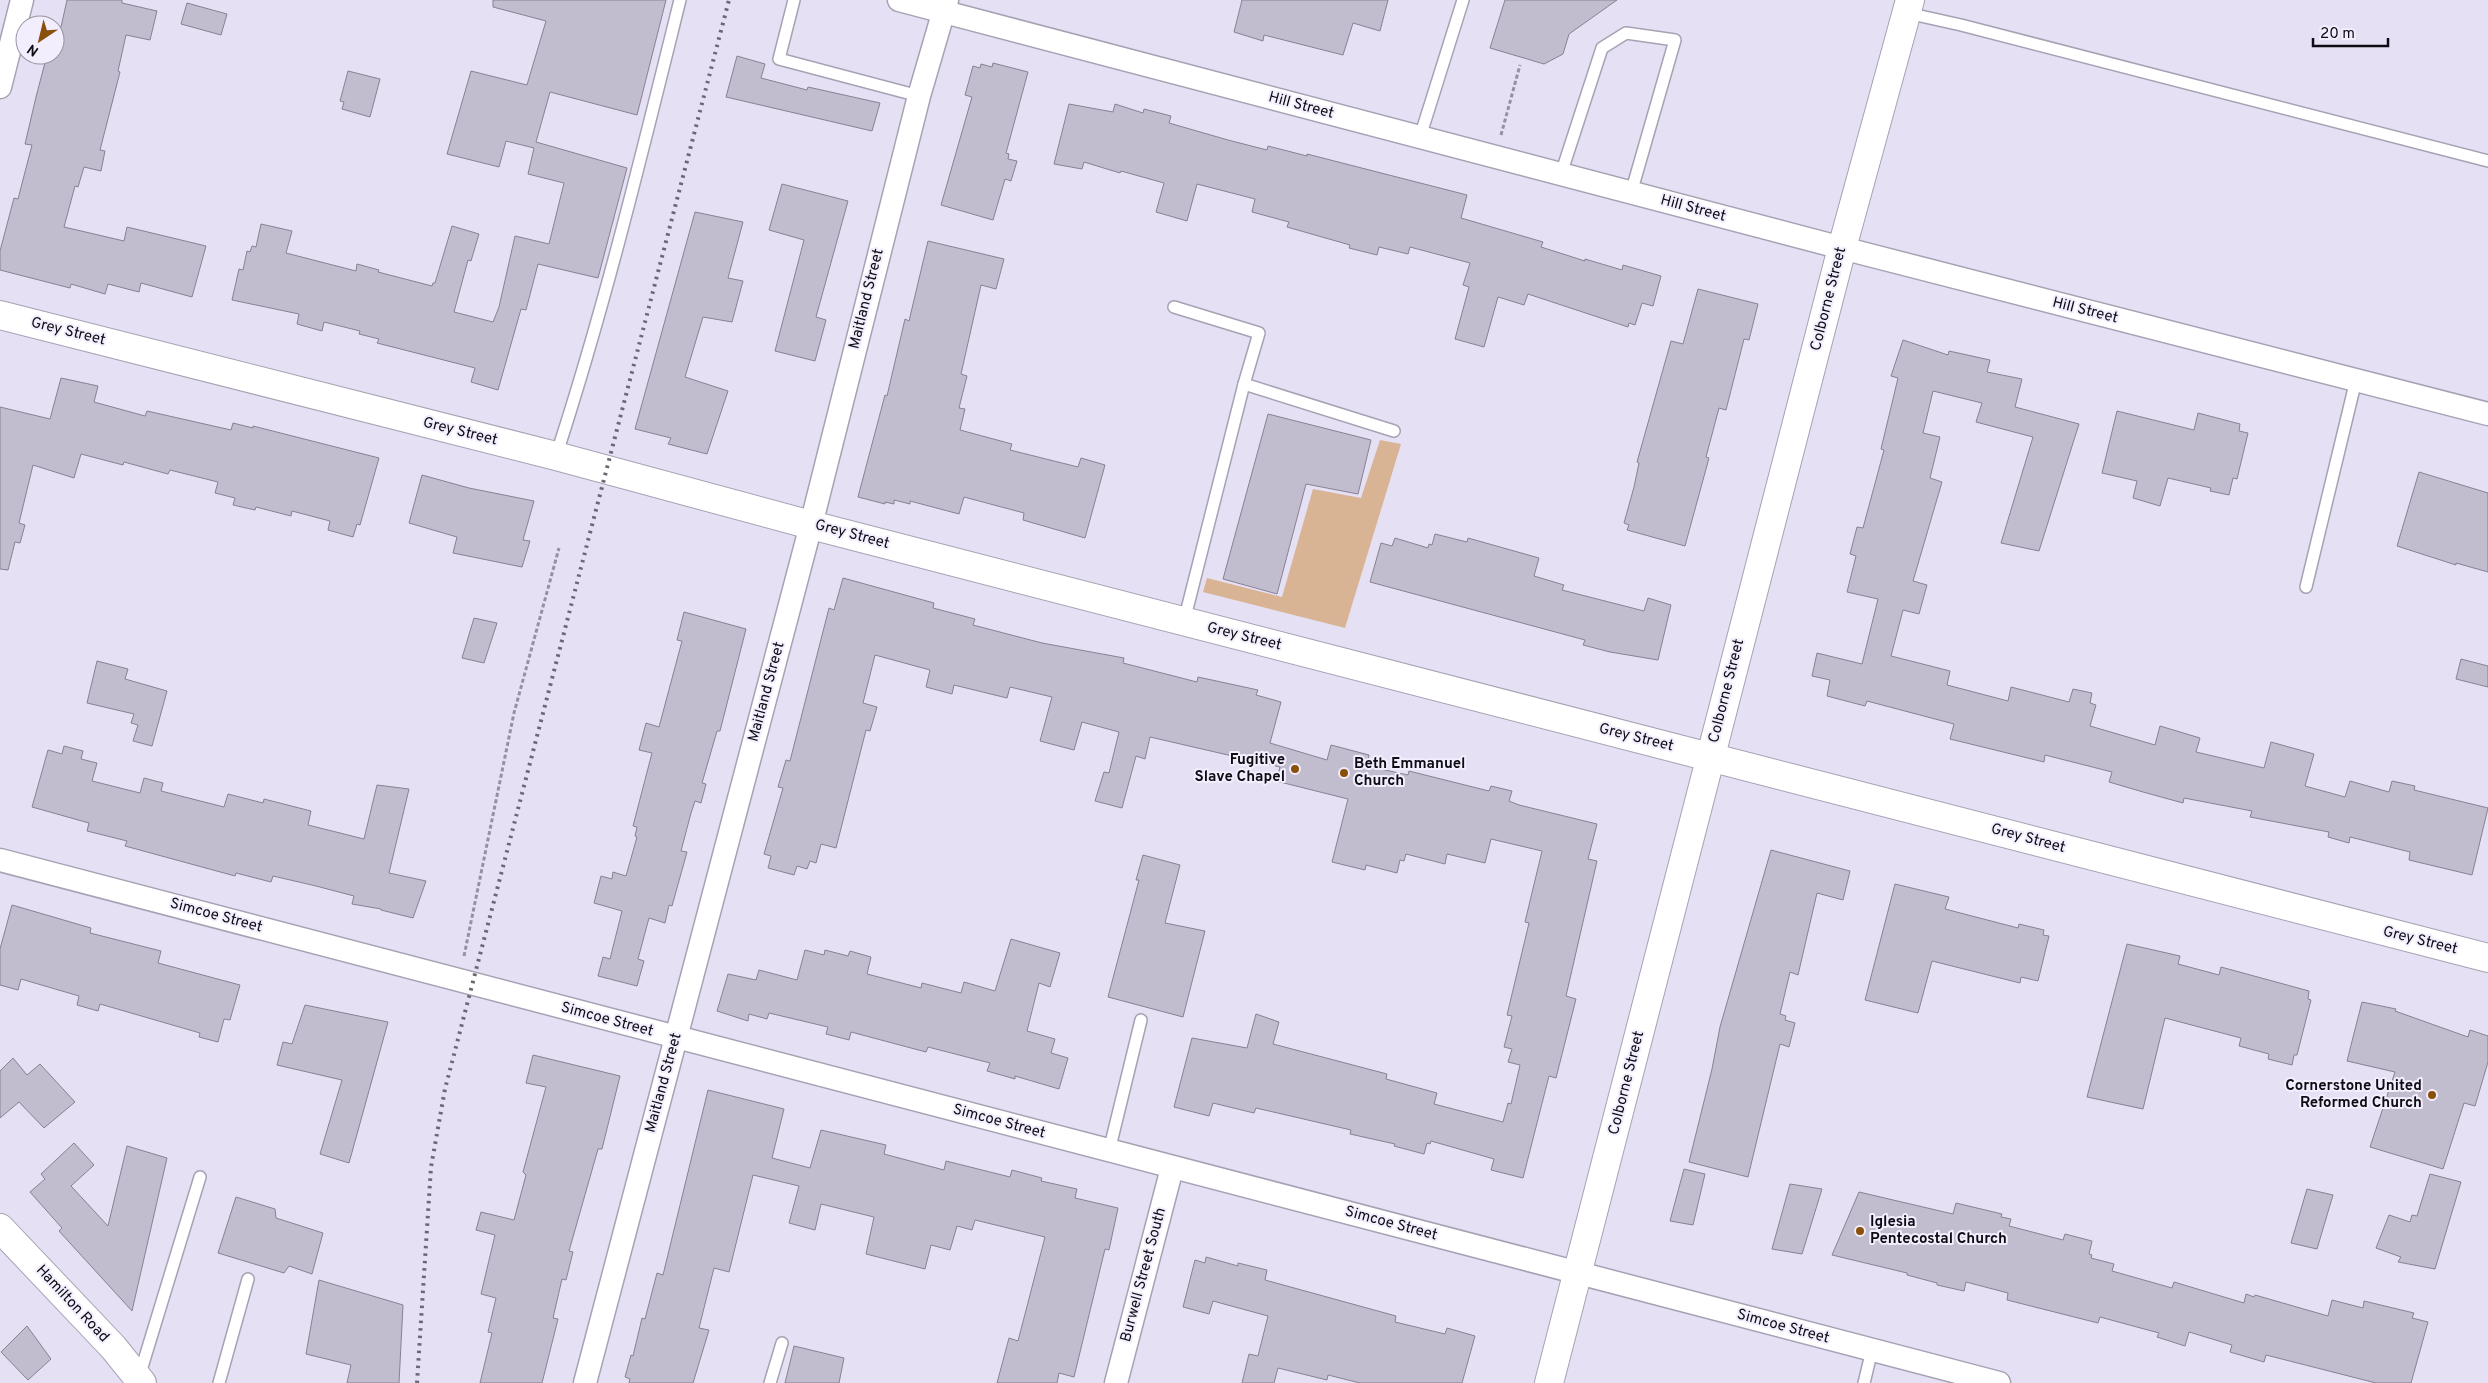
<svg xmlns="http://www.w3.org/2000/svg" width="2488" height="1383" font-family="Overpass,sans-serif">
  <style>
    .green { fill: #d8b394 }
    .building { fill: #c2bccf; stroke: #888194 }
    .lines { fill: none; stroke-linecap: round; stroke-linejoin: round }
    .service-casing { stroke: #a7a1b4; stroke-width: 14 }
    .minor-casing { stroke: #a7a1b4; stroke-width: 25 }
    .tertiary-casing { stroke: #a7a1b4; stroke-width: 30 }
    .secondary-casing { stroke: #a7a1b4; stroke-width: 30 }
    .path { stroke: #9691a1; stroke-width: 3; stroke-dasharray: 4 2.5; stroke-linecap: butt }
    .service { stroke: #fff; stroke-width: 11 }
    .minor { stroke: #fff; stroke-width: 22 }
    .tertiary { stroke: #fff; stroke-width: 28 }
    .secondary { stroke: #fff; stroke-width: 28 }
    .rail { stroke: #6b6774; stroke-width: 4; stroke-dasharray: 2.5 5; stroke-linecap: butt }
    .poi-dot { fill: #8a4f09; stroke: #f3eefe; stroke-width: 2 }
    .labels { text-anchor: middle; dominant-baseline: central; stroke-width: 4; stroke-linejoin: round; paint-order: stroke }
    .street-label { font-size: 15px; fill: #0e0c13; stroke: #f3eefe }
    .poi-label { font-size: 15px; font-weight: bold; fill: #0e0c13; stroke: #f3eefe; text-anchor: end }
  </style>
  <rect width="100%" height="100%" fill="#e6e0f4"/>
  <!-- green -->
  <polygon class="green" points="1380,440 1401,444 1345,628 1203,592 1207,578 1282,597 1313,489 1361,498"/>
  <!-- building -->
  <g class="building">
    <polygon points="67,0 122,0 122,3 157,11 150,40 126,35 118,71 120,72 100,150 105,151 101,171 84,167 78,187 75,186 64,227 124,241 127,227 206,246 192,297 141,283 139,292 108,284 105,294 71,284 70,288 0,270 0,251 14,198 18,199 32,145 25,144 36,97 47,55 55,55 55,26 61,27"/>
    <polygon points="493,0 666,0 637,115 550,92 536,142 627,168 598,278 538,264 526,310 521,309 498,390 471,382 475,368 377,343 379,339 359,334 360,331 324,322 322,331 297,324 299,314 232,300 239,269 243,270 247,251 250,252 252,246 256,247 261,224 292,231 286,253 356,271 357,264 379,270 378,272 432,286 433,283 435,283 452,226 479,234 471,261 468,260 454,312 493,322 499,307 515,236 549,244 564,183 528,174 534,148 506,141 499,167 447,154 471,71 527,85 546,21 493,7"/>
    <polygon points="1242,0 1388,0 1380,31 1353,23 1343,55 1264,35 1263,41 1234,32"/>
    <polygon points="1505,0 1617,0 1569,34 1563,54 1544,64 1490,48"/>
    <polygon points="187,3 227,14 221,35 181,24"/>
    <polygon points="737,56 765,64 761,78 807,90 808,87 880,103 872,131 726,97"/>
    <polygon points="993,63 1028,72 1006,153 1009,154 1008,159 1017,161 1011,181 1005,179 993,220 941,205 972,97 965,95 973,66 980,68 981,64 992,67"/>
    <polygon points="348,71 380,79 370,117 342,109 344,102 340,101"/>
    <polygon points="1069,104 1113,112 1115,104 1143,113 1144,109 1171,116 1169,123 1228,140 1267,150 1268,146 1307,156 1307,154 1467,195 1461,218 1543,242 1541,247 1585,261 1585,259 1622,270 1623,265 1661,276 1653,306 1642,303 1635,325 1629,323 1628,327 1528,294 1524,305 1498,297 1484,347 1455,339 1469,287 1463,285 1470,263 1410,247 1408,254 1379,247 1377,255 1349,248 1350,245 1287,227 1289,222 1252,212 1255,199 1197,184 1187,221 1156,212 1164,183 1121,171 1120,173 1084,162 1082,169 1054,164"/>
    <polygon points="782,184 848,201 816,317 826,320 815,361 775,351 804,240 769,230"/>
    <polygon points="695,212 743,222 728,278 743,281 732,322 703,317 685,377 728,391 707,454 668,444 671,438 635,429"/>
    <polygon points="928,241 1004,259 996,289 981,285 961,374 967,376 959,408 965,409 960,430 1012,444 1010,450 1078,467 1081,458 1105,465 1085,538 1023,520 1024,513 964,497 959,514 910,501 910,504 894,500 894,504 885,502 885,504 858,497 885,395 887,396 905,319 909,321"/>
    <polygon points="1698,289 1758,304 1749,340 1744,339 1726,410 1719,408 1706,457 1709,458 1685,546 1627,530 1629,525 1624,523 1634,487 1639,463 1637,462 1671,341 1683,344"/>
    <polygon points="1903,340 1948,355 1949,351 1990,360 1987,372 2022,379 2015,407 2079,424 2039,551 2001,543 2033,437 1976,422 1982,403 1933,391 1923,433 1940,437 1930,478 1942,482 1913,581 1927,585 1919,614 1903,610 1891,656 1950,671 1947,685 2008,701 2011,687 2069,702 2073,689 2092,693 2090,703 2096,705 2090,726 2155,745 2160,726 2200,738 2196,752 2264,768 2271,742 2314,754 2305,786 2345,797 2350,781 2389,792 2392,781 2415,786 2414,790 2488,808 2472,875 2409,860 2410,852 2350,837 2349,843 2328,837 2329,832 2250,817 2252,811 2184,798 2183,803 2143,792 2109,782 2112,772 2045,755 2044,762 1950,739 1954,724 1867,701 1865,706 1827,696 1830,680 1812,676 1817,653 1862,664 1878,599 1847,592 1856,556 1850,554 1857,527 1863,528 1884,450 1881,449 1898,378 1891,376"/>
    <polygon points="61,378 98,386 94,402 145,416 147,411 231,430 233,423 253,428 253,426 379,458 360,525 357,524 353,537 328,530 330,521 292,511 291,516 256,507 255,510 233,505 235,498 215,493 218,482 170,470 168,474 124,462 123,465 81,454 74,478 33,465 19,523 25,525 20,543 15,542 8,570 0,569 0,407 50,419"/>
    <polygon points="2117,411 2194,430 2198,413 2240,424 2239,431 2248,433 2237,479 2233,478 2229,495 2210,491 2211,488 2168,478 2160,506 2133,498 2137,481 2102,473"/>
    <polygon points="1268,414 1371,440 1358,494 1306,484 1277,594 1223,579"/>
    <polygon points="2419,472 2488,493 2488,572 2456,563 2456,565 2397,546"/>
    <polygon points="422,475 469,488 534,501 523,540 530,541 522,567 453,553 457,537 409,523"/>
    <polygon points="1435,534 1467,542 1468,538 1539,558 1534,576 1564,585 1562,590 1644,611 1648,598 1671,605 1658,660 1610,652 1583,645 1585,640 1370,582 1381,543 1392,546 1395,538 1428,548 1429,544 1432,545"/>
    <polygon points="843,578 934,603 933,608 975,619 973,625 1042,643 1124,658 1123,663 1197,682 1198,677 1258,690 1256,695 1281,702 1270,743 1327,760 1331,745 1369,755 1367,766 1408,775 1409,771 1489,791 1491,786 1512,791 1509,801 1519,805 1597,824 1588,859 1597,861 1566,996 1576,999 1556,1078 1549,1076 1523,1178 1491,1170 1494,1159 1431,1141 1430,1144 1427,1143 1424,1154 1394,1146 1395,1144 1350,1134 1351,1130 1256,1108 1254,1113 1213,1103 1209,1116 1174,1107 1192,1038 1247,1048 1256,1014 1279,1022 1273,1044 1387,1074 1386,1079 1437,1093 1434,1104 1503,1122 1508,1103 1511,1104 1520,1065 1508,1062 1512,1049 1504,1047 1512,1016 1507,1015 1529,923 1525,922 1542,851 1491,839 1485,863 1447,854 1445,864 1406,854 1404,861 1400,860 1397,873 1366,865 1365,870 1332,862 1348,799 1276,781 1280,767 1150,737 1145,759 1136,756 1122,808 1095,801 1104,772 1109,773 1119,732 1082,722 1074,750 1040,741 1052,697 1010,687 1007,698 954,685 952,694 926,687 930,670 875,655 863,703 877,707 870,731 866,730 836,848 821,844 816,863 810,861 807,869 797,866 794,875 768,868 771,856 764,854 783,788 778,787 786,760 790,761 829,608 834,610"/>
    <polygon points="684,612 746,629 720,731 717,731 702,783 706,784 701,803 695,801 691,813 681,851 687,852 672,906 669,905 665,923 649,918 638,959 644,961 637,986 598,976 603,957 610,959 622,911 594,903 601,876 612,879 613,872 626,876 637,837 635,836 637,827 633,826 652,753 639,750 646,723 659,727 682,641 677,640"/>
    <polygon points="474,618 497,623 484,663 462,658"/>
    <polygon points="2461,659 2488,666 2488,687 2456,679"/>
    <polygon points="97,661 128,669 125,679 167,691 152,746 133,741 138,725 131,723 134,714 87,703"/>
    <polygon points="64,746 83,751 81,759 97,763 92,781 140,793 144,778 163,783 161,791 224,807 228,794 263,803 264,799 311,811 308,825 364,839 377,785 409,789 389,873 426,881 413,918 381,910 381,909 352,904 354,896 316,886 273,876 271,882 236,873 235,876 125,846 127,841 87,831 89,823 32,807 48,750 62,754"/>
    <polygon points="1771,850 1850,871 1843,900 1817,893 1798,975 1790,972 1780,1014 1786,1016 1785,1020 1795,1023 1789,1047 1780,1044 1748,1177 1689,1162 1712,1069 1720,1027"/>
    <polygon points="1143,855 1180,865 1165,923 1205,931 1183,1017 1108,997 1139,880 1136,880"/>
    <polygon points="1895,884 1949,897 1945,909 2018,928 2019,924 2044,930 2043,935 2049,936 2038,981 2021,977 2020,983 1932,961 1918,1013 1865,1000"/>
    <polygon points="12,905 91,928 90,933 161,951 158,963 240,985 230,1020 224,1019 218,1042 199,1037 200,1033 100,1004 98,1011 77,1005 79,996 21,979 18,990 0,985 0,949"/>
    <polygon points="1011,939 1060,953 1050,987 1039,983 1027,1031 1055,1039 1051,1053 1068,1058 1059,1089 1015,1076 1015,1079 987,1071 990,1063 928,1047 926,1052 851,1032 849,1040 826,1034 828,1027 769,1013 767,1019 749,1014 748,1021 717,1011 728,974 756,980 759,970 797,980 805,950 824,955 825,950 848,956 850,951 871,957 867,974 921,988 922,983 961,993 964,982 995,991"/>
    <polygon points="2127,944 2180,956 2178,964 2219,975 2221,967 2309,991 2308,999 2311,1000 2297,1055 2294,1055 2292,1065 2268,1059 2269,1054 2239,1046 2241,1038 2165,1018 2143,1109 2087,1097"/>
    <polygon points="2362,1002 2396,1009 2395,1011 2468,1037 2470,1030 2488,1036 2488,1062 2475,1106 2464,1103 2443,1169 2370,1147 2395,1072 2347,1061"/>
    <polygon points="305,1005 388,1022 349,1163 320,1154 342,1080 277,1065 283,1042 292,1044"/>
    <polygon points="533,1055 620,1076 602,1149 598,1149 569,1251 573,1252 566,1280 562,1279 553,1318 558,1319 542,1383 480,1383 492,1333 488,1332 496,1298 481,1294 495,1235 476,1230 481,1212 514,1220 526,1175 523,1172 546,1087 526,1083"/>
    <polygon points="13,1058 27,1075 40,1064 75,1102 44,1128 19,1102 0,1118 0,1071"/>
    <polygon points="708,1090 784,1109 772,1158 810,1168 821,1130 886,1145 884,1154 944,1170 946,1161 1010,1177 1012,1170 1042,1178 1041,1181 1077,1189 1075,1198 1118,1208 1109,1250 1105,1249 1074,1377 1059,1373 1057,1383 997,1383 1009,1338 1018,1341 1045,1237 975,1220 972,1230 957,1226 950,1250 931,1245 925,1269 866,1254 874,1217 821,1204 815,1230 789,1223 799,1186 753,1175 729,1272 714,1268 699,1328 709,1330 693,1383 629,1383 630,1379 625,1377 631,1355 633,1356 642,1318 645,1319 657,1273 663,1275"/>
    <polygon points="74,1143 94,1165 71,1186 108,1226 127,1146 167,1158 132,1311 59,1231 62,1228 30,1192 45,1179 41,1174"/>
    <polygon points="1684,1169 1705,1174 1693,1225 1670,1221"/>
    <polygon points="2430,1174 2461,1182 2435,1269 2398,1262 2401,1257 2376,1248 2389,1215 2410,1222 2412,1215 2417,1216"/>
    <polygon points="1790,1184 1822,1189 1802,1254 1772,1249"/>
    <polygon points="2307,1189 2333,1195 2317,1249 2291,1243"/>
    <polygon points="1859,1192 1953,1214 1956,1203 2002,1214 2001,1217 2011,1219 2009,1226 2063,1240 2065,1234 2092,1241 2089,1254 2092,1255 2091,1258 2114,1264 2112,1271 2172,1288 2174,1282 2244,1303 2246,1294 2254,1297 2255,1295 2328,1316 2332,1300 2363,1308 2364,1301 2414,1313 2412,1318 2428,1322 2411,1383 2376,1383 2266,1355 2264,1362 2230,1352 2232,1345 2189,1332 2185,1346 2157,1337 2159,1333 2100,1317 2098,1323 2007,1300 2008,1293 1966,1282 1964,1291 1937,1285 1937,1283 1907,1275 1907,1273 1832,1255"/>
    <polygon points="236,1197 275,1209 276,1218 323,1233 312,1274 289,1266 284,1273 218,1253"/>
    <polygon points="1206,1257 1238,1266 1238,1263 1267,1270 1265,1280 1396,1316 1395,1322 1445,1334 1447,1328 1475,1336 1462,1383 1360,1383 1328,1375 1327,1380 1278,1368 1274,1383 1242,1383 1249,1354 1258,1356 1268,1316 1213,1301 1209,1314 1183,1307 1195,1260 1205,1263"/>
    <polygon points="319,1280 403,1305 399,1383 347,1383 351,1365 306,1354"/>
    <polygon points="27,1326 51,1359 28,1380 1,1352"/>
    <polygon points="794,1346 844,1358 839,1383 785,1383"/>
  </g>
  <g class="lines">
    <defs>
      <g id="service">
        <polyline points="794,0 779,59 919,96"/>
        <polyline points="1907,13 1961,25 2488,161"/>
        <polyline points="1420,137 1463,0"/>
        <polyline points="1561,174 1602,48 1626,33 1675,40 1631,193"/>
        <polyline points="1174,307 1259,333 1244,384"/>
        <path d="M556 456C605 306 642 153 680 0"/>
        <polyline points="2306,587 2356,380"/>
        <polyline points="1184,621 1244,384 1394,431"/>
        <polyline points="1109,1151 1141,1020"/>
        <polyline points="139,1377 200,1177"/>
        <polyline points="219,1383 248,1279"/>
        <polyline points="770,1383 782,1343"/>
        <polyline points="1864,1383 1872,1350"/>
      </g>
      <g id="minor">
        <polyline points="899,0 1842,248 2488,414"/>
        <polyline points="0,87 22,0"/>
        <polyline points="0,860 1999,1383"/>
        <polyline points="585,1383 811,525 919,96 947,0"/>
        <polyline points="1116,1383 1172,1168"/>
      </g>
      <g id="tertiary">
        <polyline points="0,315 556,456 811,525 2488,958"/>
        <polyline points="1549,1383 1842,248 1910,0"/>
      </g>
      <polyline id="secondary" points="0,1228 113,1347 142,1383"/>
    </defs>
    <!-- service casing -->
    <use href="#service" class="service-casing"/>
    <!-- minor casing -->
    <use href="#minor" class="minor-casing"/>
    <!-- tertiary casing -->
    <use href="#tertiary" class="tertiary-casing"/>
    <!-- secondary casing -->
    <use href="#secondary" class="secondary-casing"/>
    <!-- path -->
    <g class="path">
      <polyline points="1501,135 1520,65"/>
      <polyline points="464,956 514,713 559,548"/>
    </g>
    <!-- service -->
    <use href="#service" class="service"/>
    <!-- minor -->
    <use href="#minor" class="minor"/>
    <!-- tertiary -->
    <use href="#tertiary" class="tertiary"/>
    <!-- secondary -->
    <use href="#secondary" class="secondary"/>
    <!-- rail -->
    <polyline class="rail" points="417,1383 431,1167 445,1089 729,0"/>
  </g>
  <!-- markers -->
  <g class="poi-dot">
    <circle cx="1295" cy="769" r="5"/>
    <circle cx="1344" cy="773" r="5"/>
    <circle cx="2432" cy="1095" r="5"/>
    <circle cx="1860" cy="1231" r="5"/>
  </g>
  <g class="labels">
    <!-- street labels -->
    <g class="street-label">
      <text transform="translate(1301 106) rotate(15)">Hill Street</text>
      <text transform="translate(1693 209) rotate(15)">Hill Street</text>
      <text transform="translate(867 299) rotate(-76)">Maitland Street</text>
      <text transform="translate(1829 299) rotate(-76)">Colborne Street</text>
      <text transform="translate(2085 311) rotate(14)">Hill Street</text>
      <text transform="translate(68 332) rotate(14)">Grey Street</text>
      <text transform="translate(460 432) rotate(14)">Grey Street</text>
      <text transform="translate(852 535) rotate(15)">Grey Street</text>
      <text transform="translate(1244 637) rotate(14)">Grey Street</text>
      <text transform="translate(1727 691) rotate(-76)">Colborne Street</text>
      <text transform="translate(767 692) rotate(-75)">Maitland Street</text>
      <text transform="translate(1636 738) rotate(14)">Grey Street</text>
      <text transform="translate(2028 839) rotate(15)">Grey Street</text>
      <text transform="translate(216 916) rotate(15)">Simcoe Street</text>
      <text transform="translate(2420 941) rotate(14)">Grey Street</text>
      <text transform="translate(607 1020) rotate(15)">Simcoe Street</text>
      <text transform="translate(664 1083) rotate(-75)">Maitland Street</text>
      <text transform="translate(1627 1083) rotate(-76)">Colborne Street</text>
      <text transform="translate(999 1122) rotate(15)">Simcoe Street</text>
      <text transform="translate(1391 1224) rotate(15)">Simcoe Street</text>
      <text transform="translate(1144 1275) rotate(-75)">Burwell Street South</text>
      <text transform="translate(72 1304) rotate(47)">Hamilton Road</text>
      <text transform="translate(1783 1327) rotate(15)">Simcoe Street</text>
    </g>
    <!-- poi labels -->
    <g class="poi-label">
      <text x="1285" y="760">Fugitive<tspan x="1285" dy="17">Slave Chapel</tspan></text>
      <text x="1354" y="764" text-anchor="start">Beth Emmanuel<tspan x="1354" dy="17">Church</tspan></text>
      <text x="2422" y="1086">Cornerstone United<tspan x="2422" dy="17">Reformed Church</tspan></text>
      <text x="1870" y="1222" text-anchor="start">Iglesia<tspan x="1870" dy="17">Pentecostal Church</tspan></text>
    </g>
  </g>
  <!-- north arrow -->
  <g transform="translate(40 40) rotate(215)"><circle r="24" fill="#f3eefe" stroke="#9794a0"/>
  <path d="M0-4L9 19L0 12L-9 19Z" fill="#8a4f09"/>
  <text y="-8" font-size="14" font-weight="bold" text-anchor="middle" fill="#0e0c13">N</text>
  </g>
  <!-- scale -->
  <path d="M2313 38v8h75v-8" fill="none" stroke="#0e0c13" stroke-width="2.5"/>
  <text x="2320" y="38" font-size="15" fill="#0e0c13" stroke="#f3eefe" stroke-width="4" paint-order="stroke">20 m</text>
</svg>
